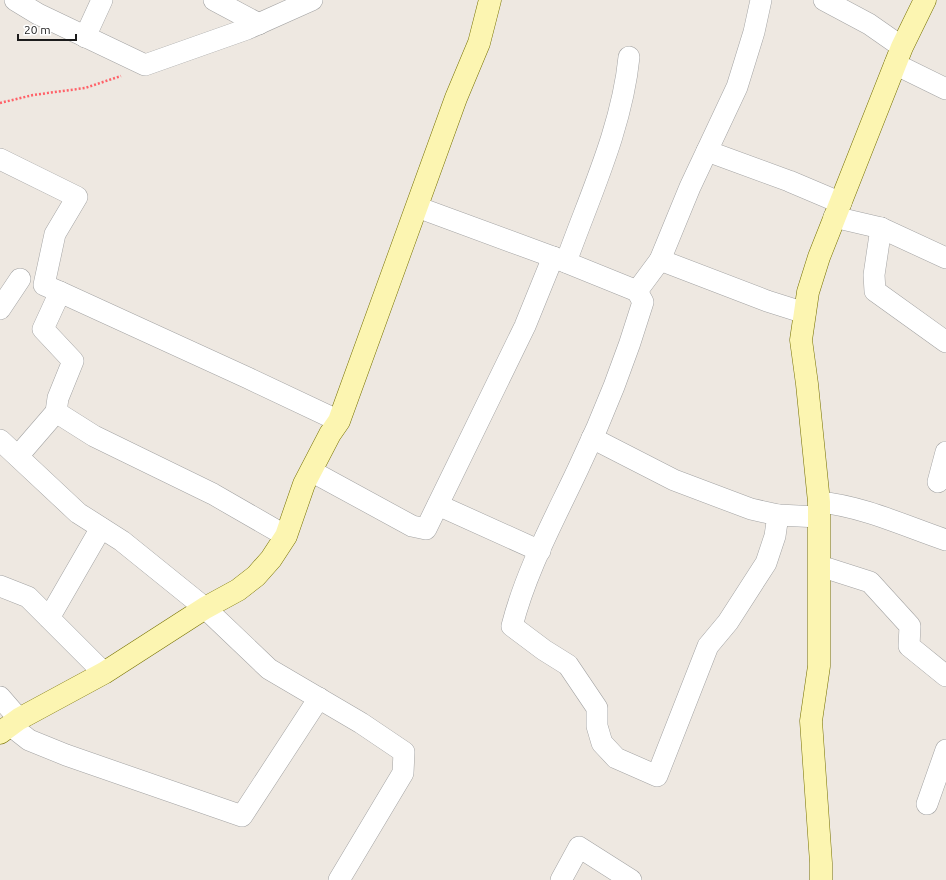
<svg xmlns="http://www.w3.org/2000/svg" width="946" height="880" font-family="Ubuntu,sans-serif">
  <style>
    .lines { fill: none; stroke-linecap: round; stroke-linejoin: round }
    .street-casing { stroke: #a3a3a3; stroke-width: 22 }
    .secondary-casing { stroke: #767100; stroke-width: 23 }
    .path { stroke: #ff6168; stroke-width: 2.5; stroke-dasharray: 2 2; stroke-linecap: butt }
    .street { stroke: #fff; stroke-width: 21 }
    .secondary { stroke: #fcf5b1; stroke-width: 22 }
  </style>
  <rect width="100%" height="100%" fill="#eee8e1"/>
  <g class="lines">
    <defs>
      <g id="street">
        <polyline points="15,0 38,14 145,65 247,29 312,0"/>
        <polyline points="214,0 259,24"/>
        <polyline points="824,0 869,24 902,47"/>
        <polyline points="85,37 102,0"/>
        <polyline points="895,64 946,89"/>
        <polyline points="707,151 789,181 841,203"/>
        <polyline points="0,159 77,197 55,234 44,285 60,292 43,329 73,361 58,398 56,412 18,456"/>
        <path d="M417 207 553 257 637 291 643 302C626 359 604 415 578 469 554 520 526 571 512 626L544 650 568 665 597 708V726L602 743 616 758 657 776 708 646 728 622 766 563 775 536 778 515 819 517"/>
        <polyline points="834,217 881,228 946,258"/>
        <polyline points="881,228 874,275 875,291 946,342"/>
        <polyline points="660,260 767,301 805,313"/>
        <path d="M566 262C590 195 622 128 629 57"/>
        <polyline points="637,291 660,260 690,187 737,87 754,32 761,0"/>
        <polyline points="60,292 248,378 339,421"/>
        <polyline points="0,309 20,279"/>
        <polyline points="56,412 94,436 213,494 286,536"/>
        <polyline points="592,438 674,480 751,509 778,515"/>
        <polyline points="0,440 78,513 122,541 205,608 269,669 361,723 404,752 403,773 339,880"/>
        <polyline points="311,471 412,526 426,529 525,326 553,257"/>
        <polyline points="938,482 946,452"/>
        <path d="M819 502C862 506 905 526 946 540"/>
        <polyline points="438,505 540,551"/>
        <polyline points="820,566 870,582 910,626 909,646 946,676"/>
        <polyline points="0,586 28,597 104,673"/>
        <polyline points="49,618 101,528"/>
        <polyline points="0,697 19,719"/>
        <polyline points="10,725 29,740 66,755 242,816 319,698"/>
        <polyline points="927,804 946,750"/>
        <polyline points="561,880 579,847 631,880"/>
      </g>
      <g id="secondary">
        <polyline points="0,733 19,719 104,673 205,608 238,590 256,576 271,559 286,536 304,484 330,434 339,421 456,98 479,43 490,0"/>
        <polyline points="821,880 821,863 811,721 819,666 819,502 807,384 801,340 808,292 819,257 902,47 925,0"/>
      </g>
    </defs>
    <!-- street casing -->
    <use href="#street" class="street-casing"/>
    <!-- secondary casing -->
    <use href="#secondary" class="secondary-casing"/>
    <!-- path -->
    <polyline class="path" points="0,103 33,95 85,88 121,76"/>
    <!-- street -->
    <use href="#street" class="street"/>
    <!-- secondary -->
    <use href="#secondary" class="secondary"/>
  </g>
  <!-- scale -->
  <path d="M18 34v6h58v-6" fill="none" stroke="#1c1c1c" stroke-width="2"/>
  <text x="24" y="34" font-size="12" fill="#1c1c1c" stroke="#ffffff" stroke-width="3" paint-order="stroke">20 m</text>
</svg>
